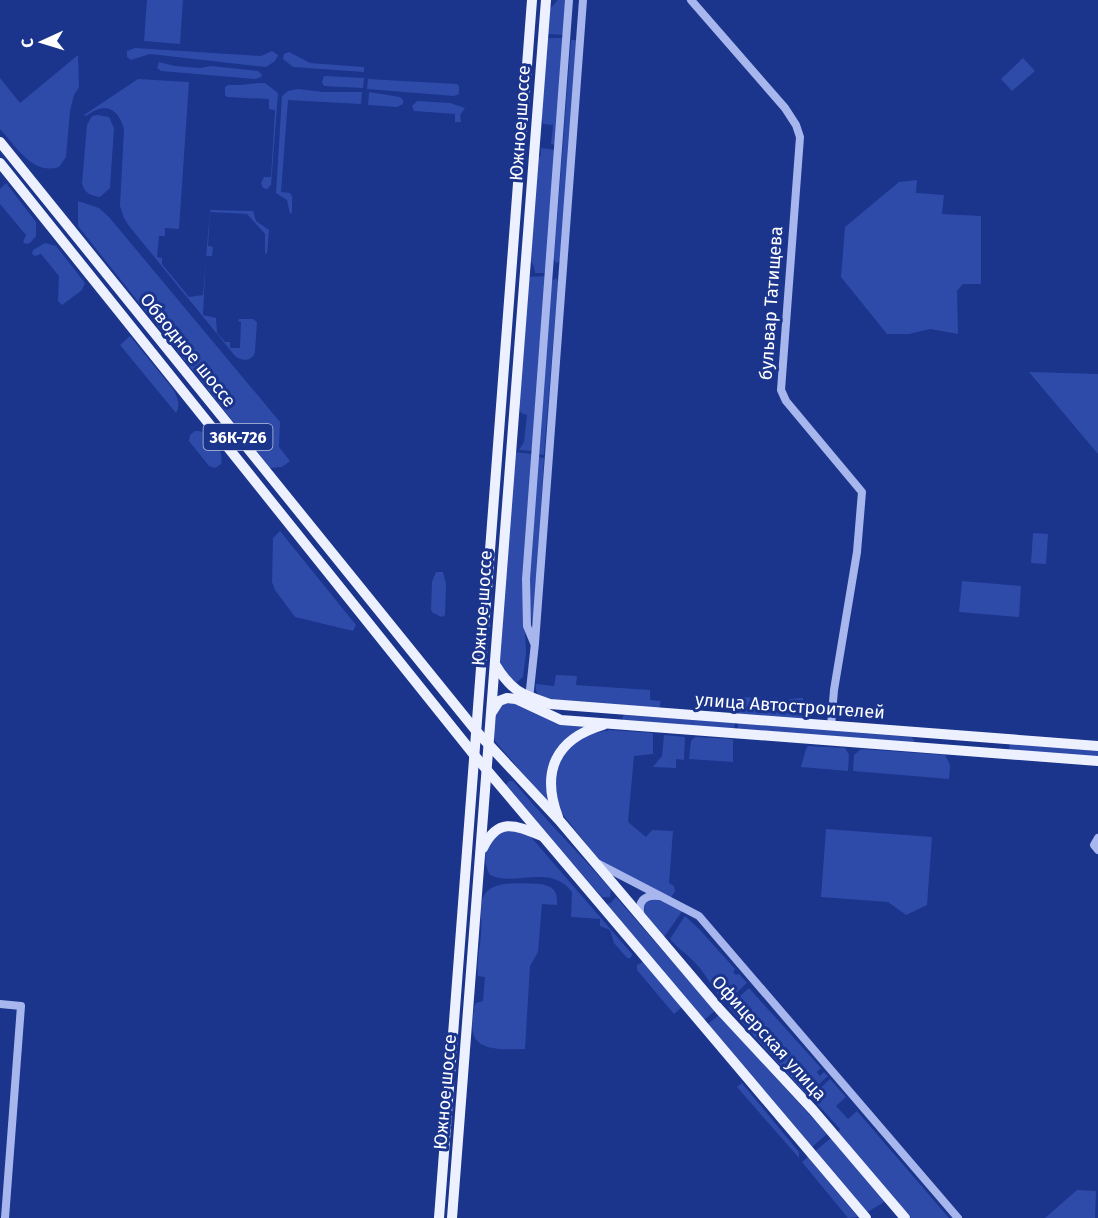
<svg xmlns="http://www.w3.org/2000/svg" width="1098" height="1218" font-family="'Fira Sans',sans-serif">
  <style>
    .green { fill: #2e4baa }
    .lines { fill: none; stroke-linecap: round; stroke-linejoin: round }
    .minor { stroke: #a7b7ed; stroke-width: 8 }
    .major { stroke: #edf0ff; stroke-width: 10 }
    .labels { text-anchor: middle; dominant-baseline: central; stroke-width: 6; stroke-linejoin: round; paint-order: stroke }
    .shield { fill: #1b348c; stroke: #bbc2dc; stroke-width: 1.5 }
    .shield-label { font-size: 16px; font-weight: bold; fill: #fff }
    .street-label { font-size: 18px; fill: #fff; stroke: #1b348c }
  </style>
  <rect width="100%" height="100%" fill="#1b348c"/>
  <!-- green -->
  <g class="green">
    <polygon points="147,0 183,0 180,44 144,41"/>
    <polygon points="558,0 568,0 565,35 547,34 548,11"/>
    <polygon points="546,38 564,38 556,145 551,144 553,125 543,124 541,114"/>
    <polygon points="571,40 577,40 560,261 556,263 554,259"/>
    <polygon points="135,48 261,56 272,51 278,55 275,61 266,67 150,54 131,60 127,57 127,51"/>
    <polygon points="289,52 310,63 364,67 364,72 293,67 283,59 284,54"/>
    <path d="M78 55 79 87 74 95 70 111 66 157 59 167C33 176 15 145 0 129V78L20 103Z"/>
    <polygon points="1023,58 1035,71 1012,91 1001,79"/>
    <polygon points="159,62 175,66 200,68 211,66 258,71 262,75 261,77 255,79 161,71 157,68"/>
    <polygon points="324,76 364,78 363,88 324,86 322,82"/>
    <path d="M138 79 189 82 179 229 165 228V236H159L157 257 162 258V264L189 297 203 295 210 210 253 211 256 221 269 230 267 254 265 253V234L247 214 210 212 208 246 213 247 212 256H206L203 315 216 318 217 333 225 342H230V348H240L241 322 238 321 239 319H253L257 322 255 352C253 361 242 362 235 356L129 226 124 218 120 206 124 129C118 107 104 102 86 116L84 115Z"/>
    <polygon points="368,79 457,84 459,86 459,94 454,96 367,89"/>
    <polygon points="259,83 265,83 278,93 271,185 267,189 263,188 261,183 264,177 271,177 275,110 269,109 269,99 227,97 225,95 225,87 228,85 241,85"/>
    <polygon points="298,89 323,92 362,92 361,104 288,100 281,192 290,193 292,196 292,212 290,214 287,200 276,193 282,96 288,91"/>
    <polygon points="369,92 400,97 403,100 403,104 397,107 368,105"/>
    <polygon points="417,101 450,103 465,108 460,115 461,122 455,122 455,114 414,111 412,106"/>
    <path d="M98 115 109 117 114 128 110 188 100 197C91 196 84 193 82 183L87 125 92 116Z"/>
    <polygon points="541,148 556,150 546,273 535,273 534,267 530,258 537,160 541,155"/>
    <polygon points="917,180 916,193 944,195 942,214 981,216 981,284 963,284 957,291 958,334 930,329 909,334 887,334 841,277 845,227 899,182"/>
    <polygon points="6,183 36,222 36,236 30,243 26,244 23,242 26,235 0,204 0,189"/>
    <polygon points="78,201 99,208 109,217 280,422 279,447 290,461 282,467 270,468 78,226"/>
    <polygon points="45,243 56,246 85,283 82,290 62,305 58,301 59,276 41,254 35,256 32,254 33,250"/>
    <polygon points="546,276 532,451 519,450 524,442 527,415 521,413 518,403 528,277"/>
    <polygon points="556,278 558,282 544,455 538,454 552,281"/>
    <path d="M130 336 173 389C177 396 181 405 176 413L120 345Z"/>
    <polygon points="1029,372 1098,374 1098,454"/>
    <path d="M195 431C212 430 224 448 221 464L215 468 209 466 189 441 190 435Z"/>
    <polygon points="515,452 532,454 522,577 526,653 523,677 516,683 508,681 499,660"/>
    <polygon points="538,457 544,458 534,620 532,622 529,592"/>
    <polygon points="280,531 356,625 353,631 295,617 275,590 272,582 273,538"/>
    <polygon points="1033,533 1048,534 1046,564 1031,563"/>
    <polygon points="436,572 443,572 446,584 445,615 442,617 433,613 431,610 432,582"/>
    <polygon points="962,581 1021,586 1019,617 959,612"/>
    <polygon points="556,675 577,676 576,685 650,690 650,700 661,701 659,709 550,701 539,696 536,690 536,684 554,686"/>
    <polygon points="740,697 783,699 785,703 788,703 790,699 803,698 802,719 738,718"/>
    <polygon points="518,701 555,723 593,726 556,751 554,810 495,741 493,736 498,705"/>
    <polygon points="625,715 735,723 734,729 623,720 622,717"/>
    <polygon points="738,723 911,737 915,740 913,743 738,730"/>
    <polygon points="610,730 653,733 653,754 634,756 628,822 646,837 652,830 673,831 669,883 674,886 675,892 671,897 602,864 561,812 553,777 567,748 590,734"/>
    <polygon points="664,735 685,737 684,760 676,759 676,768 653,767 662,756"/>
    <polygon points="695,737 733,739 733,762 689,759 691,741"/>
    <polygon points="1010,744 1098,751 1098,757 1009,750"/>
    <polygon points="808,746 845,748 849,755 848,771 801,767 806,749"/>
    <polygon points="861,749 945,755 950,765 949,779 853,771 854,755"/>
    <path d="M509 781H513C543 817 576 850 607 885L611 889 610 897H602C570 860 536 824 505 786Z"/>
    <path d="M509 828 530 836 632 954 631 958H627L614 943 610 930 600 926V919L571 917 572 892C551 863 516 887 490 875 484 866 483 846 492 838 496 834 504 831 509 828Z"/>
    <polygon points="826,829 932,837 927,905 906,915 888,902 821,897"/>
    <path d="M540 884C553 886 558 891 557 905L542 904 538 952 530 966 525 1049C510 1049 476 1053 473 1032 471 1024 474 1014 474 1007L476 1003 483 1001 485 977 478 976C476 962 480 949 481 934 482 923 480 912 482 901 487 878 522 884 540 884Z"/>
    <polygon points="616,897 715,1011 704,1020 606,904 611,903"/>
    <path d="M654 897 683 910 664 937C655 927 639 915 646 901Z"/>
    <path d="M685 916 699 929 735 969 733 972 736 975 739 974 747 983 725 1003C714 991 708 977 697 965 689 955 678 949 670 939Z"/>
    <polygon points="643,962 682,1007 674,1014 637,970 637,965"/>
    <polygon points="749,988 821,1068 817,1072 820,1076 824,1072 828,1076 807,1095 728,1007"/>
    <polygon points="719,1015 827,1134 811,1148 708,1024"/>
    <polygon points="830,1079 846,1097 836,1106 848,1119 857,1111 949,1218 911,1218 838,1132 840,1129 811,1097"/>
    <polygon points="742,1083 799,1152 799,1158 737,1087"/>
    <polygon points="831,1138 886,1201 866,1213 814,1152"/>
    <polygon points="808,1157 858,1217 848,1218 802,1162"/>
    <polygon points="1077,1190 1096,1191 1095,1218 1045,1218"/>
  </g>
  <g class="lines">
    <!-- minor -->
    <g class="minor">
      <polyline points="691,0 785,108 796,125 800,137 781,390 786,401 862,492 857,552 834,690 831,726"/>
      <polyline points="534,643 527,626 526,579 569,0"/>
      <polyline points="529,699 535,643 583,0"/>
      <polyline points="1098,838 1094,845 1098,850"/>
      <polyline points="597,863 699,916 958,1218"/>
      <path d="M641 916C637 902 644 894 659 896"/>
      <polyline points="0,1004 21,1006 5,1218"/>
    </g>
    <!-- major -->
    <g class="major">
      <polyline points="0,142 477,732 559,820 720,1010 813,1110 905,1218"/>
      <polyline points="0,163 475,756 866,1218"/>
      <path d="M495 664C511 691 521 694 550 704L1098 746"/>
      <polyline points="492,712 499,701 507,698 516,699 561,720 1098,761"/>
      <path d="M558 817C541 772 555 739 603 725"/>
      <path d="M483 848C498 817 515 825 542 836"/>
      <polyline points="439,1218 532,0"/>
      <polyline points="452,1218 546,0"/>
    </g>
  </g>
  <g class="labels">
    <!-- shield labels -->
    <rect class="shield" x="203.5" y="424" width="69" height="26" rx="4.5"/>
    <g class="shield-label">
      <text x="238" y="437">36К-726</text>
    </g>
    <!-- street labels -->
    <g class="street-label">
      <text transform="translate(520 123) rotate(-86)">Южное шоссе</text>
      <text transform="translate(771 303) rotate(-86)">бульвар Татищева</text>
      <text transform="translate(188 350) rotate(51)">Обводное шоссе</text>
      <text transform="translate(482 608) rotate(-86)">Южное шоссе</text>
      <text transform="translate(790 706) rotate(4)">улица Автостроителей</text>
      <text transform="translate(769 1038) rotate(48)">Офицерская улица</text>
      <text transform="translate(445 1092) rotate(-85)">Южное шоссе</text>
    </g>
  </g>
  <!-- north arrow -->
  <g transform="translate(42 42) rotate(266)" stroke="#1b348c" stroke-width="4.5" paint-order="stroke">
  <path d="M0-4.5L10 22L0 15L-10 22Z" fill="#ffffff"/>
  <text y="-9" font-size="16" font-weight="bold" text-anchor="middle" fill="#ffffff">С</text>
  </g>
</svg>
